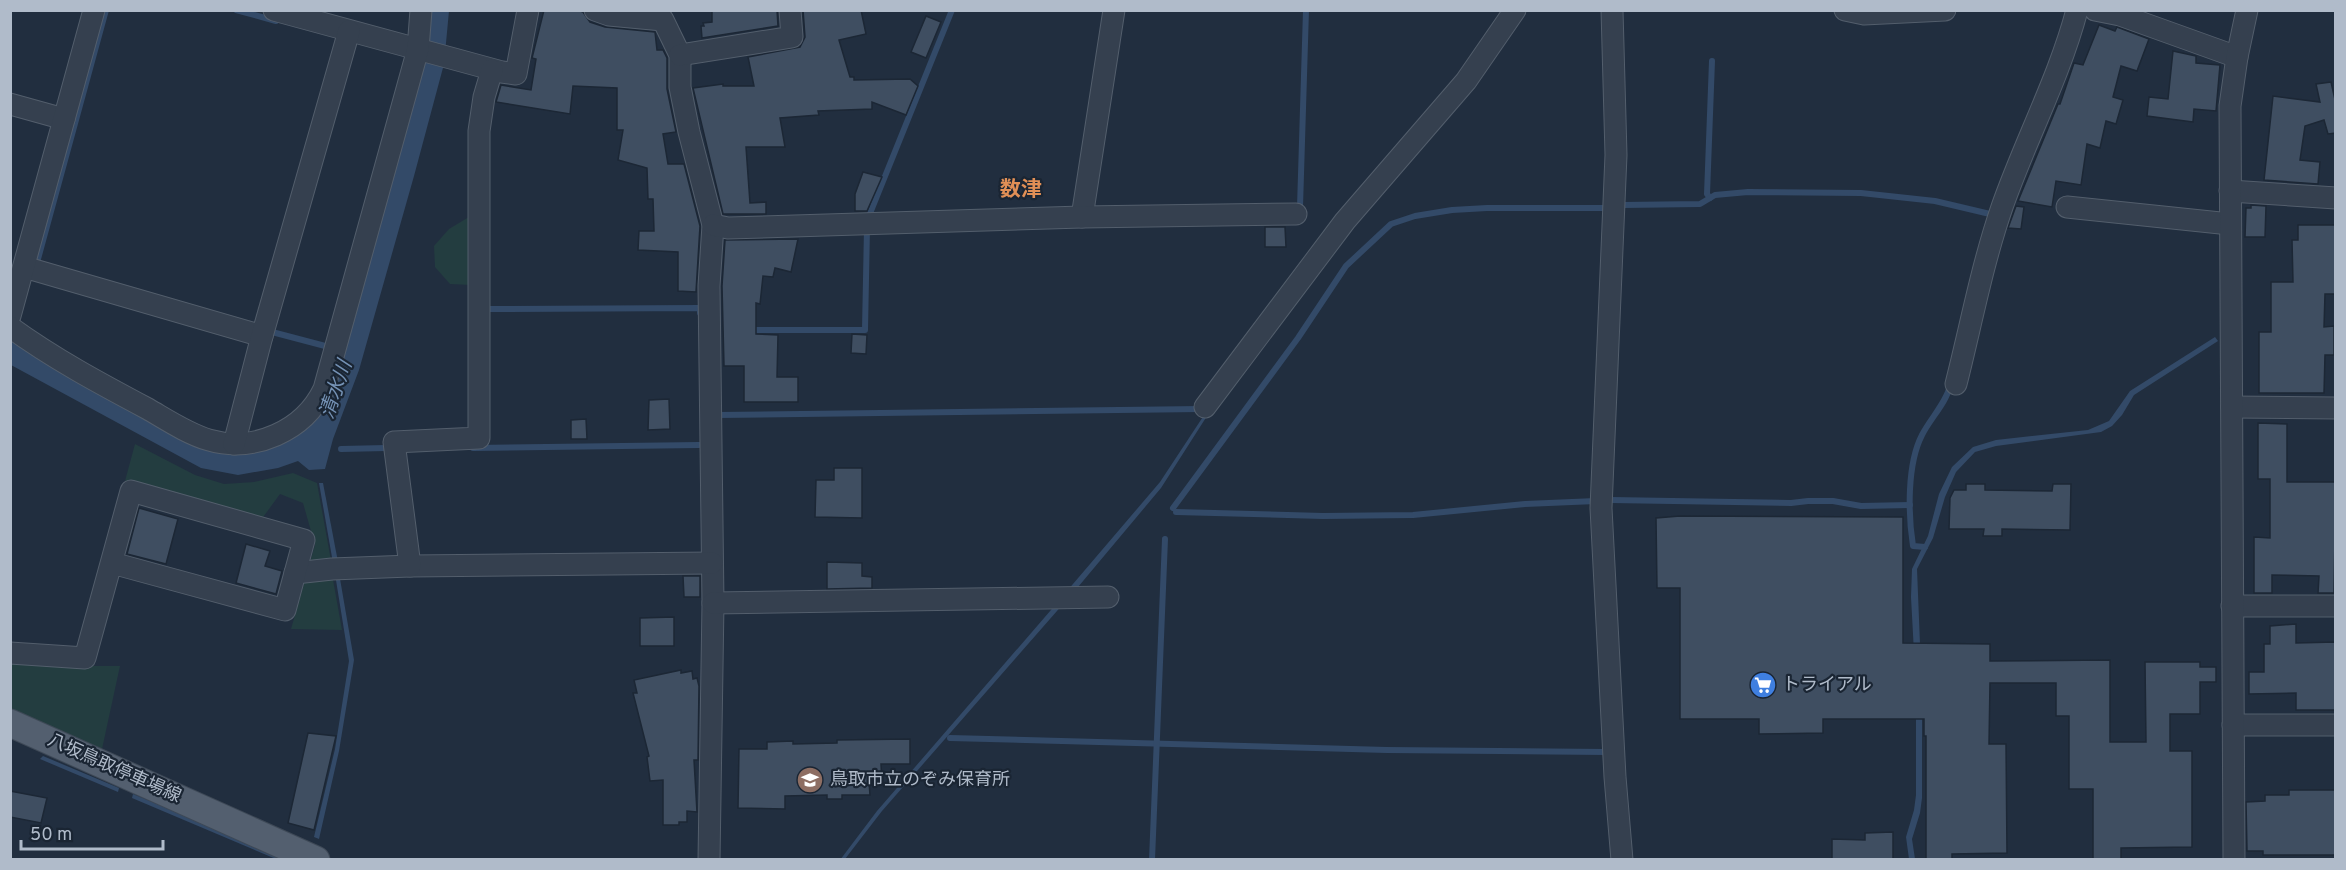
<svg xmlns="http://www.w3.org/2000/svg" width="2346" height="870" font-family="Overpass,'Noto Sans JP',sans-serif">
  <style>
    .green { fill: #233d40 }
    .water { fill: #334a68 }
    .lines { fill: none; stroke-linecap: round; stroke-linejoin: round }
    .stream { stroke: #334a68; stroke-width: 6 }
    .building { fill: #3f4e61; stroke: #1c2735; stroke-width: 1.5 }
    .minor-casing { stroke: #535e6c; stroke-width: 23 }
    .major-casing { stroke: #3e4957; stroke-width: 29 }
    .minor { stroke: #35404f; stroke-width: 21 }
    .major { stroke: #535f6f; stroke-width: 27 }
    .labels { text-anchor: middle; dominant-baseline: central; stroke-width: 4.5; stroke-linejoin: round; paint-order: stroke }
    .poi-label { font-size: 18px; fill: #b0bbca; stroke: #1a2533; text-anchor: start }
    .street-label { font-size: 18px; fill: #b0bbca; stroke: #1a2533 }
    .water-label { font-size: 20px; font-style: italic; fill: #7592b5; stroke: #1a2533 }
    .quarter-label { font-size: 21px; font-weight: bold; fill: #e08f56; stroke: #1a2533 }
  </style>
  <rect width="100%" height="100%" fill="#212e3f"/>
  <!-- green -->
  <g class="green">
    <polygon points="469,217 471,285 450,284 435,267 434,246 449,229"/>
    <polygon points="135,444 195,475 224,484 254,482 293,473 317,483 332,566 308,569 315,545 303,503 280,494 261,520 125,481"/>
    <polygon points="332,574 342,630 291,629 306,577"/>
    <polygon points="11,659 76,666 120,666 102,749 11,709"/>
  </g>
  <!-- water -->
  <g class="water">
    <polygon points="427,11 449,11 444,64 414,176 359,370 333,439 325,469 309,470 298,461 278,468 238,475 201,468 11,365 10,336 203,445 312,417"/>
    <polygon points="1378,194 1207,416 1161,488 1073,593 1067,591 1160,482 1216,397"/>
    <polygon points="2215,337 2218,341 2134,395 2122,415 2112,426 2101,432 1996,446 1975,452 1956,472 1945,497 1933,538 1917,569 1922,694 1922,798 1920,813 1912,839 1915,859 1909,859 1906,837 1914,810 1916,795 1916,690 1911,597 1912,569 1928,536 1939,494 1952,467 1973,447 1996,440 2088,430 2109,421 2130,391"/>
    <polygon points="319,483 323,483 338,562 333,563"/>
    <polygon points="339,573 354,660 339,751 319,839 314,837 335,749 349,661 335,574"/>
    <polygon points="1057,603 1064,603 882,811 845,859 840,860 877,811"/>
    <polygon points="43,756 119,788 118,792 40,759"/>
    <polygon points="133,794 289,859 276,859 132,798"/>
  </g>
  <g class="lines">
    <!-- stream -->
    <g class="stream">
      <polyline points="236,10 276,21"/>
      <polyline points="1710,198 1707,194 1712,61"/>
      <polyline points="1623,205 1700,204 1715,195 1748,192 1861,193 1935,201 1990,214"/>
      <polyline points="1295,207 1300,207 1306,10"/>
      <polyline points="873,216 869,216 952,10"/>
      <polyline points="38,259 106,10"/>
      <polyline points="490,309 700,308 700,313"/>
      <polyline points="750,330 865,330 867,228"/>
      <polyline points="272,332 329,347"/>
      <polyline points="718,415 1201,409"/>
      <polyline points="473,448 699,445"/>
      <polyline points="341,449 386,448"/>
      <polyline points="1611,500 1791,503 1808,501 1833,501 1861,506 1910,505"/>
      <polyline points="1173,508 1298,338 1346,266 1391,224 1415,216 1452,210 1487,208 1604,208"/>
      <polyline points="1176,512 1323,516 1413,515 1525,504 1596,501"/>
      <path d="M1925 547 1913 546C1908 514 1907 464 1922 435 1930 419 1946 403 1950 386"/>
      <polyline points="950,738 1387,750 1606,752"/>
      <polyline points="1152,860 1165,539"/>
    </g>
  </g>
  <!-- building -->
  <g class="building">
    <polygon points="544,10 577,10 583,12 590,22 605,27 655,32 657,50 663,50 667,58 667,89 676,132 663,134 668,164 684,164 700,226 696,292 678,291 678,252 638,250 639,231 654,231 653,199 648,199 647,168 618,160 623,130 617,130 617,88 573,86 570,114 496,102 501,85 531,90 536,59 532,58"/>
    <polygon points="712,10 777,10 778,26 702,38 701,26 704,26 703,23 712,22"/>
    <polygon points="803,10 861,10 866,34 839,40 850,77 854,77 854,80 910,79 918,86 906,115 872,102 872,109 818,111 819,115 780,118 785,147 746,147 750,203 766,202 766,214 723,214 693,88 723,84 723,86 754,86 748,57 800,47 805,37"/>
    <polygon points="926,16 941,22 926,58 911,52"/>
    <polygon points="2099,25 2115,31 2117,27 2149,39 2137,71 2121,66 2113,97 2123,100 2116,124 2106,121 2100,148 2087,144 2081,185 2056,181 2052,207 2018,201 2058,104 2060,104 2074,63 2083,65"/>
    <polygon points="2173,51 2196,56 2196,63 2220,65 2216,111 2194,109 2193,122 2147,116 2149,97 2168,99"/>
    <polygon points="2331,82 2336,104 2336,133 2328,134 2324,120 2305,126 2300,160 2320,162 2318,184 2264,180 2273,96 2320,102 2316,84"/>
    <polygon points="863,172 882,177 867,211 855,211 855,194"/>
    <polygon points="2251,205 2266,206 2265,237 2245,237 2246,208 2251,208"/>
    <polygon points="2016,206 2024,207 2021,229 2008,228"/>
    <polygon points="2298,225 2336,225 2336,294 2325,294 2324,327 2334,326 2334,355 2325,355 2324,393 2259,393 2259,332 2271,332 2271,282 2293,282 2292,240 2298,240"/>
    <polygon points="1265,227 1285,227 1286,247 1265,247"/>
    <polygon points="798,239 791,272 775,268 773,277 763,276 760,304 756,303 756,334 778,335 777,377 798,377 798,402 744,402 744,366 724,366 722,286 725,240"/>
    <polygon points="852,334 867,335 866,354 851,353"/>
    <polygon points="669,399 670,429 648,430 649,400"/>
    <polygon points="586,419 587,439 571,439 571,420"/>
    <polygon points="2258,423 2287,424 2287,482 2336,482 2334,593 2318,593 2319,576 2272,575 2272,593 2254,593 2254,537 2270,538 2270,479 2258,479"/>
    <polygon points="834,468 862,468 862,518 815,517 816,480 834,480"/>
    <polygon points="1966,484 1985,484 1985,490 2052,491 2053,484 2071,484 2070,530 2002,529 2002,536 1983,536 1984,529 1949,529 1950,498 1954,490 1966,490"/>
    <polygon points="139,508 178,519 166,564 127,554"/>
    <polygon points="1680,516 1903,517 1903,643 1990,644 1990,661 2110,660 2110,742 2146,742 2145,662 2200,662 2200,667 2216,667 2216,682 2200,682 2200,714 2170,714 2170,751 2192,751 2192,847 2121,848 2121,860 2093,860 2093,789 2069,789 2069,716 2056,716 2056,683 1990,683 1989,744 2006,744 2007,853 1952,854 1952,860 1926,860 1926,736 1924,736 1924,719 1823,719 1823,733 1759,734 1759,719 1680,719 1680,588 1657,588 1656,518"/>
    <polygon points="246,544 270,551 265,566 282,571 276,594 236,583"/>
    <polygon points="827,562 862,563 862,576 872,577 872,588 827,589"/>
    <polygon points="683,576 700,576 700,597 684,597"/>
    <polygon points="674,617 674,646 640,646 640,618"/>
    <polygon points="2296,624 2296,643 2336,642 2336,710 2296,710 2296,693 2249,694 2249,672 2264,672 2264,644 2270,644 2270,626"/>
    <polygon points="681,670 681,673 692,671 693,679 697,678 699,686 698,760 694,760 697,812 687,811 687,822 679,822 679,825 663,825 663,780 650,781 647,757 649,756 633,693 637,693 634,680"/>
    <polygon points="308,733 336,736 314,830 288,823"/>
    <polygon points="910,739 910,764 881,764 882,783 869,782 870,795 842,795 842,799 827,799 827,795 785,796 785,809 738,808 739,749 767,749 767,742 793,741 793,744 837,743 837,740"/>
    <polygon points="2289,790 2336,790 2336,855 2263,855 2263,851 2247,851 2246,802 2265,801 2265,795 2289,795"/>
    <polygon points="10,791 47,798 41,823 10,817"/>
    <polygon points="1893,832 1893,860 1832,860 1832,839 1865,840 1865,833"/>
  </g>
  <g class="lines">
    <defs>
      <g id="minor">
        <polyline points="274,10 502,72 516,74 528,10"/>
        <polyline points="595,10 609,15 663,20 680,55 680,87 689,132 713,225 709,286 713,603 709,860"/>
        <polyline points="1612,10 1616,155 1601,508 1615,777 1622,860"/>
        <polyline points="1845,10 1864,14 1945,10"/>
        <polyline points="2095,10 2120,15 2237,57"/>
        <polyline points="680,55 792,37 790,10"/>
        <polyline points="10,104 64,119"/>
        <polyline points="2230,191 2336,198"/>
        <polyline points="2067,207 2230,224"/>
        <polyline points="1082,217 1114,10"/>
        <polyline points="713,225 728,228 1082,217 1296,214"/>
        <polyline points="24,267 262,336"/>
        <polyline points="10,316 94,10"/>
        <path d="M10 327C54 359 101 384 148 409 167 420 188 434 209 440 254 453 304 431 324 389L418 49 421 10"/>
        <path d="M1956 384C1971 325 1982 265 2002 207 2025 141 2059 78 2077 10"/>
        <polyline points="1205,407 1345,221 1466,81 1515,10"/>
        <polyline points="2232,407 2336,408"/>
        <polyline points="234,444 262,336 349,31"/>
        <polyline points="410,566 712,563"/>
        <polyline points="295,573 332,569 410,566 394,442 479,438 479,131 484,97 492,70"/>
        <polyline points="713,603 1108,597"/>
        <polyline points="2232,606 2336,606"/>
        <polyline points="10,653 85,658 131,491 304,540 285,610 112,563"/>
        <polyline points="2233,725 2336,725"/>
        <polyline points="2234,860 2230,106 2237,57 2247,10"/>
      </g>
      <polyline id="major" points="10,723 316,860"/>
    </defs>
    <!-- minor casing -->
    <use href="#minor" class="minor-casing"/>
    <!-- major casing -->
    <use href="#major" class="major-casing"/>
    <!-- minor -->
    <use href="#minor" class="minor"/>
    <!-- major -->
    <use href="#major" class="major"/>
  </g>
  <!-- icons -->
  <defs>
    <symbol id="supermarket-disc" viewBox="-11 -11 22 22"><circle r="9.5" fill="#3f7fe0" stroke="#1a2533"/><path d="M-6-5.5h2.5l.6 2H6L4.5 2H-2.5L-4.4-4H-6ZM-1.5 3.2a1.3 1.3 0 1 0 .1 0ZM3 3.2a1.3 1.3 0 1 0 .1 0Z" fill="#fff"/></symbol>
    <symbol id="school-disc" viewBox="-11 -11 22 22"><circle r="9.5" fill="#8d6e63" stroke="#1a2533"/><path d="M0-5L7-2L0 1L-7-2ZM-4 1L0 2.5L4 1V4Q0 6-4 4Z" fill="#fff"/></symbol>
  </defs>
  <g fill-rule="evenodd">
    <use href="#supermarket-disc" x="1748" y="670" width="30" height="30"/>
    <use href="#school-disc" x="795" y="765" width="30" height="30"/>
  </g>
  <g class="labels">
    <!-- poi labels -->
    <g class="poi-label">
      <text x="1782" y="685">トライアル</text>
      <text x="830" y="780">鳥取市立のぞみ保育所</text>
    </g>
    <!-- street labels -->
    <g class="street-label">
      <text transform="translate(114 769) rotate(24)">八坂鳥取停車場線</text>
    </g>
    <!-- water labels -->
    <g class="water-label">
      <text transform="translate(337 390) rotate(-71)">清水川</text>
    </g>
    <!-- quarter labels -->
    <g class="quarter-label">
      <text x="1021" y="190">数津</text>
    </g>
  </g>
  <!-- border -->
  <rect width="2346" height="870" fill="none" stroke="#b0bbca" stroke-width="24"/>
  <!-- scale -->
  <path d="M21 840v9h142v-9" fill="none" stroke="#b0bbca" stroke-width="3"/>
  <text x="30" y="840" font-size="18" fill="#b0bbca" stroke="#1a2533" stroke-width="4.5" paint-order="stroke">50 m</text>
</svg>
